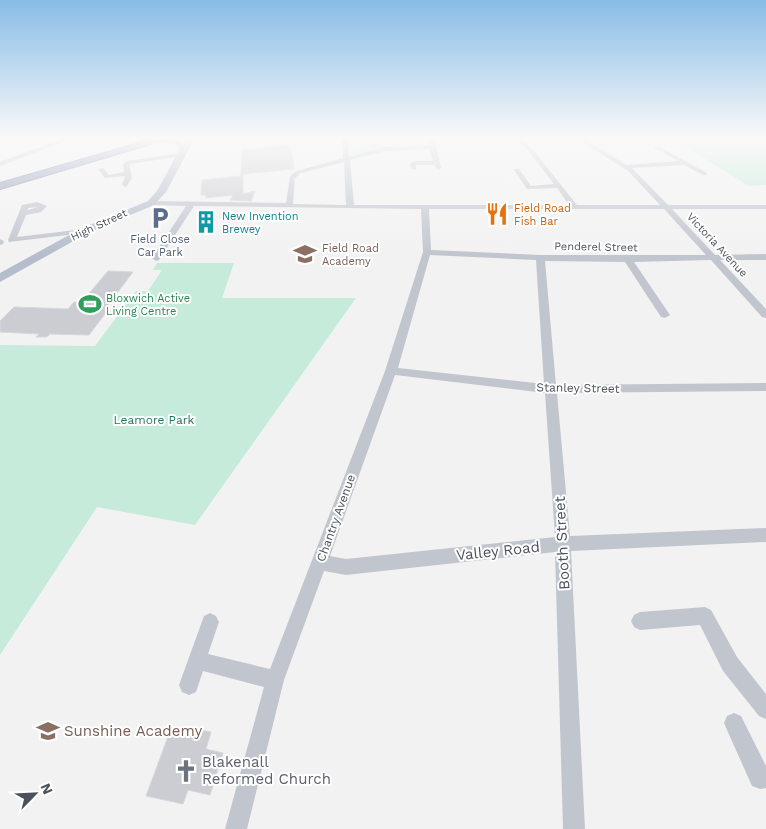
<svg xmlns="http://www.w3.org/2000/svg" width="766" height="829" font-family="'Work Sans',sans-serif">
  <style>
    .green { fill: #c6ebda }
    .building { fill: #cccdd3; stroke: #d6d7dc }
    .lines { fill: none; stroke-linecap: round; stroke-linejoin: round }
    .highway-casing { stroke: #7b88a5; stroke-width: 2 }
    .minor { fill: #c1c6ce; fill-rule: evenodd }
    .major { fill: #b5bdcc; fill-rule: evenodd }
    .highway { fill: #8f9db9; fill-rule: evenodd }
    .labels { text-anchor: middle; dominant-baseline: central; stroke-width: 4; stroke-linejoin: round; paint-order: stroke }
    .far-food-label { font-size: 11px; fill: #c56008; stroke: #fff; text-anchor: start }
    .far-culture-label { font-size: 11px; fill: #0d838f; stroke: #fff; text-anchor: start }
    .far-street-label { font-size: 11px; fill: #4b525c; stroke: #fff }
    .far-service-label { font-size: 11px; fill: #4e5e75; stroke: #fff }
    .far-education-label { font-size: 11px; fill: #785e54; stroke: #fff; text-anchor: start }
    .far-leisure-label { font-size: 11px; fill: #27864d; stroke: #fff; text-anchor: start }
    .street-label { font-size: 12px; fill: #4b525c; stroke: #fff }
    .park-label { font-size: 12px; fill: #24765a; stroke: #fff }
    .near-street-label { font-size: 15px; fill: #4b525c; stroke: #fff }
    .near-education-label { font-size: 15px; fill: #785e54; stroke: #fff; text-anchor: start }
    .near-worship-label { font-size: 15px; fill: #5b616d; stroke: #fff; text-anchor: start }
  </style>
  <rect width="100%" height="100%" fill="#f3f2f2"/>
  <!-- green -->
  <g class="green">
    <polygon points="352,138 374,138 386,141 386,147 353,156"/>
    <polygon points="671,138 766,138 766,185 749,186"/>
    <polygon points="157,263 234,263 222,298 356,298 195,525 97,507 0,655 0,345 95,346 136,291 148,291 162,270 153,270"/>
  </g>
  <!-- building -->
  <g class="building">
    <polygon points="288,145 288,147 291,147 294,169 243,174 243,194 255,191 251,201 230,200 233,195 206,198 206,195 201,195 202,180 241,176 242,150"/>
    <polygon points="108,271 133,272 104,310 108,310 89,335 50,334 47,337 36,337 39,334 0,332 0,321 14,307 68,309 74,302 82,302"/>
    <polygon points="184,727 211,732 206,749 223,753 210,795 188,790 183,804 146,796 169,734 181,736"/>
  </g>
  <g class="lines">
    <defs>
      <polygon id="highway" points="156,138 171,138 0,189 0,183"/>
    </defs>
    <!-- highway casing -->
    <use href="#highway" class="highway-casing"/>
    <!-- minor -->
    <g class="minor">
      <polygon points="64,138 74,138 0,166 0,162"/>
      <polygon points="134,138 144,138 155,143 152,145"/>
      <path d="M342 138H348L349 157 385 147 430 145 428 139 434 138 441 168 438 170 434 165H416V170L411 169 410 164 415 161H433L430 149 385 151 350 160 354 205H569L557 188 527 189 514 170 515 169H519L531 186 554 184 526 148 512 138H520L530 146 577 205H660L628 171 576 138H584L626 165 678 161 653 147 658 146 707 173V175H703L684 165 632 168 668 205H766V209H672L715 255 766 254V260H720L766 309V318L762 317 711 260 634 262 670 315 665 318 661 317 625 262 545 261 556 385 766 383V391L557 393 570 536 766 528V542L571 551 585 829H563L555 552 346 575 324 571 284 680 247 829H225L264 687 203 671 196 692 189 695 182 692 179 685 204 616 210 613 216 616 219 622 208 654 270 669 385 371 423 252 421 209 194 206 159 260 156 261 152 258 186 206 151 205 147 203 151 201 286 203 290 176 297 171 343 158ZM344 162 346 205 293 204 295 178 301 173ZM429 209H664L706 255H540L431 250ZM430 255 536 260 544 384 398 368ZM395 375 545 393 555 537 346 559 330 556Z"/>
      <polygon points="180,153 183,155 182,156 131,164 129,165 132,178 127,186 125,187 122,185 125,176 105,178 98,169 103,168 109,175 124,172 123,164 127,161"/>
      <path d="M37 202 47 206 41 212 26 215 17 237 84 229 88 231 84 233 9 242 8 240 22 205ZM38 207 28 210V208Z"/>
      <polygon points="0,239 4,241 3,244 0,245"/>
      <polygon points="705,607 711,610 737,657 766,694 766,719 759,716 723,671 700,625 640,630 634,627 631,621 634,615 640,612"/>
      <polygon points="734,713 741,716 766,766 766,788 760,789 752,786 727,730 724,723 727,716"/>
    </g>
    <!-- major -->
    <polygon class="major" points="160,138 177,140 184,144 187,138 195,138 166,192 154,205 88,233 0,282 0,273 80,229 148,201 157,191 180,149 175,144 160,142"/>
    <!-- highway -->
    <use href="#highway" class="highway"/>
  </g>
  <!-- sky -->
  <linearGradient id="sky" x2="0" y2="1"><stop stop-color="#88bce6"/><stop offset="0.54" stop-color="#faf9f9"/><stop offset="1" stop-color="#faf9f9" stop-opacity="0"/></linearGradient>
  <rect width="766" height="255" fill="url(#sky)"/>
  <!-- icons -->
  <defs>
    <symbol id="restaurant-bare" viewBox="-9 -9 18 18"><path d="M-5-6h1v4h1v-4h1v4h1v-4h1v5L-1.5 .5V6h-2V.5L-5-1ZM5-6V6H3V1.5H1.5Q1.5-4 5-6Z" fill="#e8710a" stroke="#fff" stroke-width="2.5" paint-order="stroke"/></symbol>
    <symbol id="parking-bare" viewBox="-9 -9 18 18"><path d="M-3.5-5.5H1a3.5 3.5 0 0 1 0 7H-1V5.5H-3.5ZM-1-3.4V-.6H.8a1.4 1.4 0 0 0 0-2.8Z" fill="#5c6f8a" stroke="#fff" stroke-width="2.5" paint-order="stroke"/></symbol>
    <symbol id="building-bare" viewBox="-9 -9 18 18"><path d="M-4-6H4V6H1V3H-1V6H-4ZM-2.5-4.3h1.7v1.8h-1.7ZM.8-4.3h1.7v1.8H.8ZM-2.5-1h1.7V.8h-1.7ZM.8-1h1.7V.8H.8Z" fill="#0f9aa8" stroke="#fff" stroke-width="2.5" paint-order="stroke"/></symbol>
    <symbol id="school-bare" viewBox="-9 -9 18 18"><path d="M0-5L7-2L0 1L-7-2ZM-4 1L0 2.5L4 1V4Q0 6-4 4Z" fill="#8d6e63" stroke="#fff" stroke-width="2.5" paint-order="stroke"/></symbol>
    <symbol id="stadium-bare" viewBox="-9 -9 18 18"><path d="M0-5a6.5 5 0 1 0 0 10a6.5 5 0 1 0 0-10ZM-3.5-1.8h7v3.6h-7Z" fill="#2e9e5b" stroke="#fff" stroke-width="2.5" paint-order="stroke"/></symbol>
    <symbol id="church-bare" viewBox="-9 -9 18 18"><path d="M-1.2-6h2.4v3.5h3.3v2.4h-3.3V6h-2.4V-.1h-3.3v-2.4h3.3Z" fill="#6b7280" stroke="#fff" stroke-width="2.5" paint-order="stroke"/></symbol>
  </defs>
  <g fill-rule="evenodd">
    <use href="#restaurant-bare" x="481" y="198" width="32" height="32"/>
    <use href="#parking-bare" x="144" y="202" width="32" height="32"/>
    <use href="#building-bare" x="190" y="206" width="32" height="32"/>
    <use href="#school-bare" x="289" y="238" width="32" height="32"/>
    <use href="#stadium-bare" x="74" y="288" width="32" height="32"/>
    <use href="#school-bare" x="32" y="715" width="32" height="32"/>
    <use href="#church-bare" x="170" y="755" width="32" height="32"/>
  </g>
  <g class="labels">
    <!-- far-food labels -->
    <g class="far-food-label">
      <text x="514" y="208">Field Road<tspan x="514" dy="13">Fish Bar</tspan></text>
    </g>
    <!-- far-culture labels -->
    <g class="far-culture-label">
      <text x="222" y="216">New Invention<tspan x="222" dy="13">Brewey</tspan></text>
    </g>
    <!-- far-street labels -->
    <g class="far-street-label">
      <text transform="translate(99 225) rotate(-25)">High Street</text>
      <text transform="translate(717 245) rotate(47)">Victoria Avenue</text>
      <text transform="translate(596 247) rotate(1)">Penderel Street</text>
    </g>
    <!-- far-service labels -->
    <g class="far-service-label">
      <text x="160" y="239">Field Close<tspan x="160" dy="13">Car Park</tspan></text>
    </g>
    <!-- far-education labels -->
    <g class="far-education-label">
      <text x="322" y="248">Field Road<tspan x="322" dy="13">Academy</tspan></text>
    </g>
    <!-- far-leisure labels -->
    <g class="far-leisure-label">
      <text x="106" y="298">Bloxwich Active<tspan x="106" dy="13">Living Centre</tspan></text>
    </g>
    <!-- street labels -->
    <g class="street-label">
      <text transform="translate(578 388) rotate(1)">Stanley Street</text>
      <text transform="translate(336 518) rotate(-70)">Chantry Avenue</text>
    </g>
    <!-- park labels -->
    <g class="park-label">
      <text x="154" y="420">Leamore Park</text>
    </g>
    <!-- near-street labels -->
    <g class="near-street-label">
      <text transform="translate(562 543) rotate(-93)">Booth Street</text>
      <text transform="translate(498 551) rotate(-6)">Valley Road</text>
    </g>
    <!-- near-education labels -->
    <g class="near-education-label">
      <text x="64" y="731">Sunshine Academy</text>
    </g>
    <!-- near-worship labels -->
    <g class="near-worship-label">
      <text x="202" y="762">Blakenall<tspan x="202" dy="17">Reformed Church</tspan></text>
    </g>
  </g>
  <!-- north arrow -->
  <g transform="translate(35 794) rotate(66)" stroke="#ffffff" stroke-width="4" paint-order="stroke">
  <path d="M0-4L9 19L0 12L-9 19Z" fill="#4b525c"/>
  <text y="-8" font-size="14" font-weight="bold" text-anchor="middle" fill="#4b525c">N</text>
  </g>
</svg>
